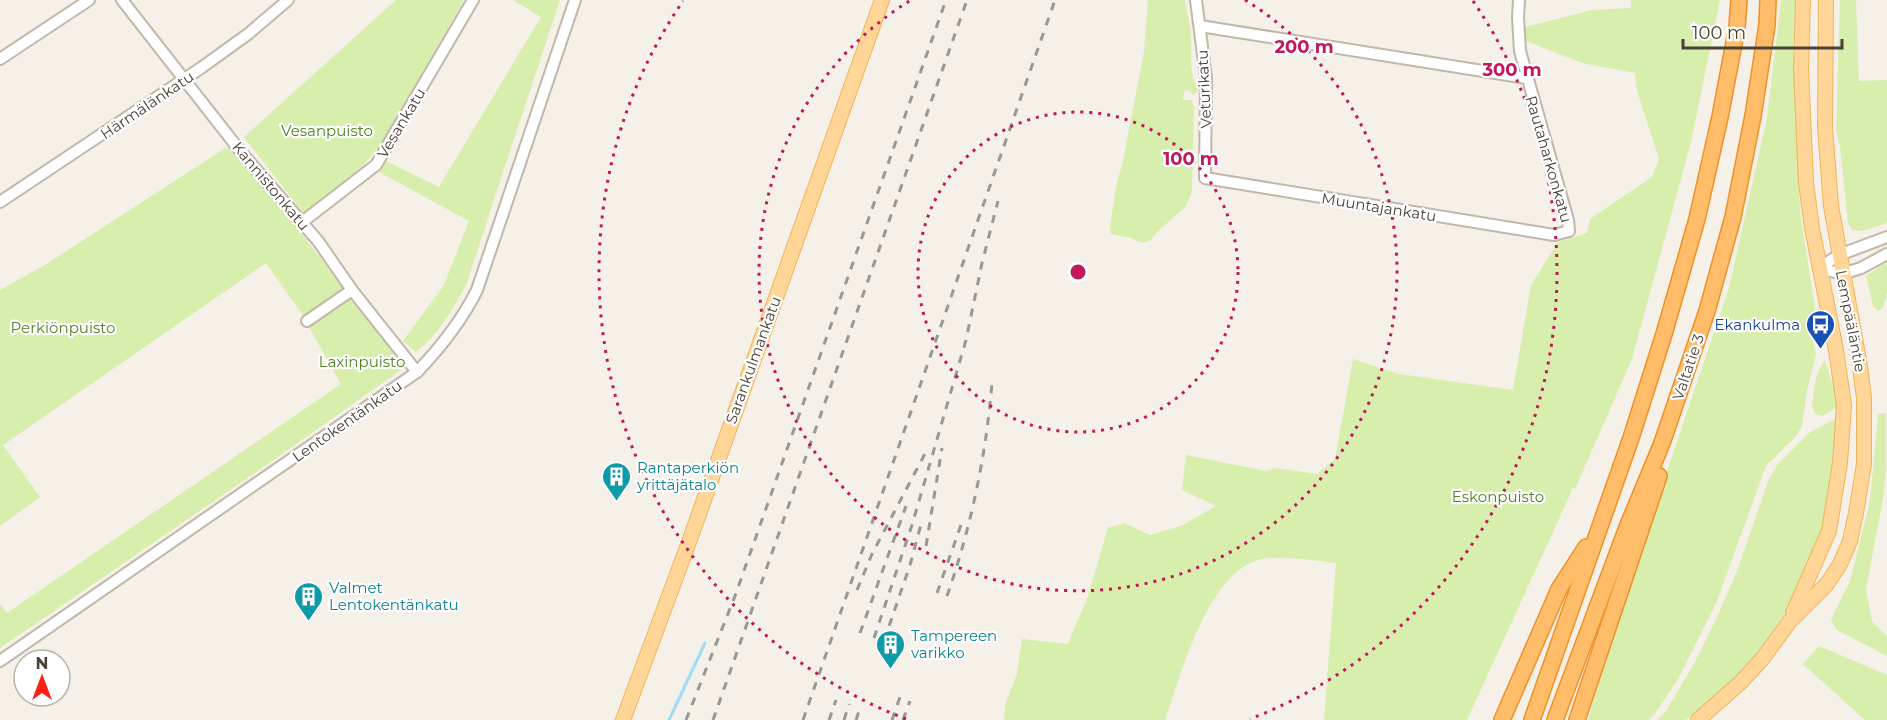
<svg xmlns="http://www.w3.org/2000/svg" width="1887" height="720" font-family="Montserrat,sans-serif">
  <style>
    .green { fill: #d7eeac }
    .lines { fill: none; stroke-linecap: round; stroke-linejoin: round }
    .stream { stroke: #9eddf8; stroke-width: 3 }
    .minor-casing { stroke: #c2b7a9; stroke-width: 14 }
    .major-casing { stroke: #f0b45b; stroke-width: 16 }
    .highway-casing { stroke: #ee9129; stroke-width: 18 }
    .minor { stroke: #fff; stroke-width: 10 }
    .major { stroke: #ffd697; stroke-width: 14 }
    .highway { stroke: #ffbd69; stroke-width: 15 }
    .rail { stroke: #989898; stroke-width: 3; stroke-dasharray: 8 8; stroke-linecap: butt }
    .ring { fill: none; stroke: #c2185b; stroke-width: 3; stroke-dasharray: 3 6 }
    .labels { text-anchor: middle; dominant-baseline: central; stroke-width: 4.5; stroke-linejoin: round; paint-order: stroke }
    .street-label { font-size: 15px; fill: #4a4035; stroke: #fff }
    .park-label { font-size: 15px; fill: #518322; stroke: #fff }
    .transit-label { font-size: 15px; fill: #164399; stroke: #fff; text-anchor: end }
    .culture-label { font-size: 15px; fill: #0d838f; stroke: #fff; text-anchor: start }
    .centre { fill: #c2185b; stroke: #fff; stroke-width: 3 }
    .ring-label { font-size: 18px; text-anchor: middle; font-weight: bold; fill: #c2185b; stroke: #fff; stroke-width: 4.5; stroke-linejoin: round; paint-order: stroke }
  </style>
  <rect width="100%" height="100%" fill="#f5f0e8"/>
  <!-- green -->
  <g class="green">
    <polygon points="396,0 464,0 381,144 363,166 304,214 244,137"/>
    <path d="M513 0H560L466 285C452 310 438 335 416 352L403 341 444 285 469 221 379 172 386 161 439 187 541 17Z"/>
    <path d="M1148 0H1185C1187 13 1191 26 1191 38 1192 58 1188 72 1199 90L1193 95 1189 90 1184 91 1183 100H1191L1194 107 1192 191 1186 206 1156 233 1151 240 1142 243 1131 238 1111 234 1110 227 1117 181 1122 166 1144 52Z"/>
    <path d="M1631 0H1720L1691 142 1632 359 1575 489 1573 488 1467 720H1324L1336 563C1315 560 1283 556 1262 559 1208 570 1181 675 1165 720H1004L1005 705 1017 674 1022 639 1068 644 1088 596 1108 528 1124 523 1150 535 1181 526 1216 506 1182 490 1186 455 1266 471 1276 468 1317 474 1335 459 1353 359 1399 374 1513 390 1531 285 1558 242 1587 233 1590 219 1652 177 1659 159 1637 91 1635 73 1582 63 1526 41 1525 27 1592 10 1631 8Z"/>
    <polygon points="1781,0 1795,0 1793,52 1800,212 1816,315 1812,316 1810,327 1816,354 1807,390 1802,426 1795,437 1766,466 1717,601 1678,679 1654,715 1649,720 1588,720 1625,595 1729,288 1767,118"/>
    <polygon points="1840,0 1856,0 1859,81 1887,80 1887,223 1863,231 1852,230 1848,223 1840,146 1836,131"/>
    <polygon points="227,147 289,217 343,288 304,317 266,263 3,445 40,497 0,526 0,290 45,265"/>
    <polygon points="1887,262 1887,293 1883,308 1878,311 1873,306 1866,276"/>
    <polygon points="352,299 405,367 265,466 0,648 0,604 7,613 341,384 308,325 342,301"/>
    <path d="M1825 361 1836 395V408L1822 416 1816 414 1812 408C1814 393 1814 372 1825 361Z"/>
    <polygon points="1886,413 1886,466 1883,499 1866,589 1872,621 1887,636 1887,656 1837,630 1831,620 1850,581 1870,501 1878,414"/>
    <path d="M1837 418C1837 430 1839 442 1838 454 1829 541 1790 625 1727 685 1715 696 1701 714 1685 720 1677 720 1665 720 1657 720L1666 711 1695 662 1718 615 1737 571 1769 479 1778 464 1809 433Z"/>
    <polygon points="1819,646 1887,675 1887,720 1865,720 1803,664"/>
  </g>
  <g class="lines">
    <!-- stream -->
    <polyline class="stream" points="669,720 705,643"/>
    <defs>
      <g id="minor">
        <polyline points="122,0 241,152 318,241 352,290 417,372"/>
        <polyline points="1196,0 1206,78 1205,178 1554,235 1569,231 1568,220 1520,51 1518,17 1519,0"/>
        <polyline points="1200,26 1527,78"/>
        <polyline points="0,59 89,0"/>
        <polyline points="0,202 201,68 248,34 288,0"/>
        <polyline points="301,223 376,165 473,0"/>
        <polyline points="1819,268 1839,255 1887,237"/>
        <polyline points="1819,268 1842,274 1861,268 1887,254"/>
        <polyline points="307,321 352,290"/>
        <path d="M0 661 417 372C441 347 461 322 477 290L575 0"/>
      </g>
      <g id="major">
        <polyline points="1793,613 1829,531 1840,463 1844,405 1836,350 1812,228 1806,183 1801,69 1803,0"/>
        <polyline points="623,720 689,542 882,0"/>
        <polyline points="1698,720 1741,682 1763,658 1790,621 1827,584 1840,564 1850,541 1856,513 1864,464 1864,398 1860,366 1831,206 1825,127 1826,0"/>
      </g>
      <g id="highway">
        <polyline points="1502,720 1559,589 1586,547"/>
        <polyline points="1532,720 1631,438 1664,334 1697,219 1720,117 1737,27 1739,0"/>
        <polyline points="1555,720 1628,525 1662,443 1707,311 1733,217 1753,116 1767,25 1768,0"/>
        <polyline points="1577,720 1659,476"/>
      </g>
    </defs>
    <!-- minor casing -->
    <use href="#minor" class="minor-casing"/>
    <!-- major casing -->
    <use href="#major" class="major-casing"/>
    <!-- highway casing -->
    <use href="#highway" class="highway-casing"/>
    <!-- minor -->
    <use href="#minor" class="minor"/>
    <!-- major -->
    <use href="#major" class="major"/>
    <!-- highway -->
    <use href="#highway" class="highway"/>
    <!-- rail -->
    <g class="rail">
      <polyline points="926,546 942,448"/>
      <polyline points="857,590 872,554 928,448"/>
      <polyline points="937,593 962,522"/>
      <path d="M947 596C971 527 986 456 992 383"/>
      <polyline points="860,633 906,506"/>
      <polyline points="874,638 912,525 966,340 982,263 998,201"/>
      <polyline points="884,641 910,565 922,521"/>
      <polyline points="686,720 735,596 946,0"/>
      <polyline points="713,720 967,0"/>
      <polyline points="803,720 1055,0"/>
      <polyline points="829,720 836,700"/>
      <polyline points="844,720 849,704"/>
      <polyline points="856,720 860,708"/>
      <polyline points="892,720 900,697"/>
      <polyline points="903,720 910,701"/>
    </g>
  </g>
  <!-- distance rings -->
  <g class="ring">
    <circle cx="1078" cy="272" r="160"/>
    <path d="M1245 0A319 319 0 1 1 911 0"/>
    <path d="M906 719A479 479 0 0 1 683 1M1473 1A479 479 0 0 1 1250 719"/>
  </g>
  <!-- icons -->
  <defs>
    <symbol id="bus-pin" viewBox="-11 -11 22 30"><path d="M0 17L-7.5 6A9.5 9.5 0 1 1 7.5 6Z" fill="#1a4fb4" stroke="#fff"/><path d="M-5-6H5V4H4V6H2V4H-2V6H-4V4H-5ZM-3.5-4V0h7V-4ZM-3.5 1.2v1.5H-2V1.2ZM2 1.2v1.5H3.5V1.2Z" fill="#fff"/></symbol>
    <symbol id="building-pin" viewBox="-11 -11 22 30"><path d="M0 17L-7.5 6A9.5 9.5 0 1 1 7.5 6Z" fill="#0f9aa8" stroke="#fff"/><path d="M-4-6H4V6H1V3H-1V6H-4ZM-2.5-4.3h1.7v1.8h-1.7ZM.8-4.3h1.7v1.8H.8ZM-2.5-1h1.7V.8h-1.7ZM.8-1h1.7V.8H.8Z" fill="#fff"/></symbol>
  </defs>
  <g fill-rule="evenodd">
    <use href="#bus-pin" x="1804" y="308" width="33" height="45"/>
    <use href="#building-pin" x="600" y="460" width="33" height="45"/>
    <use href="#building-pin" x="292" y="580" width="33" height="45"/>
    <use href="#building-pin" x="874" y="628" width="33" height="45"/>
  </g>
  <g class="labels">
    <!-- street labels -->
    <g class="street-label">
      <text transform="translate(1204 89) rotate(-93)">Veturikatu</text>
      <text transform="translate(147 105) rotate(-34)">Härmälänkatu</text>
      <text transform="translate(401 123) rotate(-59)">Vesankatu</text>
      <text transform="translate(1549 159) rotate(74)">Rautaharkonkatu</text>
      <text transform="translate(271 186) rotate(50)">Kannistonkatu</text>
      <text transform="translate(1379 207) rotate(9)">Muuntajankatu</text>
      <text transform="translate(1851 321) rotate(79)">Lempääläntie</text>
      <text transform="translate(753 360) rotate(-70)">Sarankulmankatu</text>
      <text transform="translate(1688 367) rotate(-71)">Valtatie 3</text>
      <text transform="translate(347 421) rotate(-35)">Lentokentänkatu</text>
    </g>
    <!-- park labels -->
    <g class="park-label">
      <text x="327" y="130">Vesanpuisto</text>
      <text x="63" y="327">Perkiönpuisto</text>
      <text x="362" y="361">Laxinpuisto</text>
      <text x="1498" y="496">Eskonpuisto</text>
    </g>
    <!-- transit labels -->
    <g class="transit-label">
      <text x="1800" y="324">Ekankulma</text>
    </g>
    <!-- culture labels -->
    <g class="culture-label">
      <text x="637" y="467">Rantaperkiön<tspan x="637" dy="17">yrittäjätalo</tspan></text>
      <text x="329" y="587">Valmet<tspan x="329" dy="17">Lentokentänkatu</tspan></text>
      <text x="911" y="635">Tampereen<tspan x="911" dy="17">varikko</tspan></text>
    </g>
  </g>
  <circle cx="1078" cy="272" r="9" class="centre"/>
  <g class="ring-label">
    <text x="1304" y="53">200 m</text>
    <text x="1512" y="76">300 m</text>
    <text x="1191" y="165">100 m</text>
  </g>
  <!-- north arrow -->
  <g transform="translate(42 678)"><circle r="28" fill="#ffffff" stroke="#b7b3ae" stroke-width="1.5"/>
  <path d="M0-4.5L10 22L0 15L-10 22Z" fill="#ff1f15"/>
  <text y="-9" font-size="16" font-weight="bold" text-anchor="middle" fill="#4a4035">N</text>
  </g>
  <!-- scale -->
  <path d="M1683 39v9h159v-9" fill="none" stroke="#4a4035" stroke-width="3"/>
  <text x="1692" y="39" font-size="18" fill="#4a4035" stroke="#ffffff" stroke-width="4.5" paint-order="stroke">100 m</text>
</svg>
